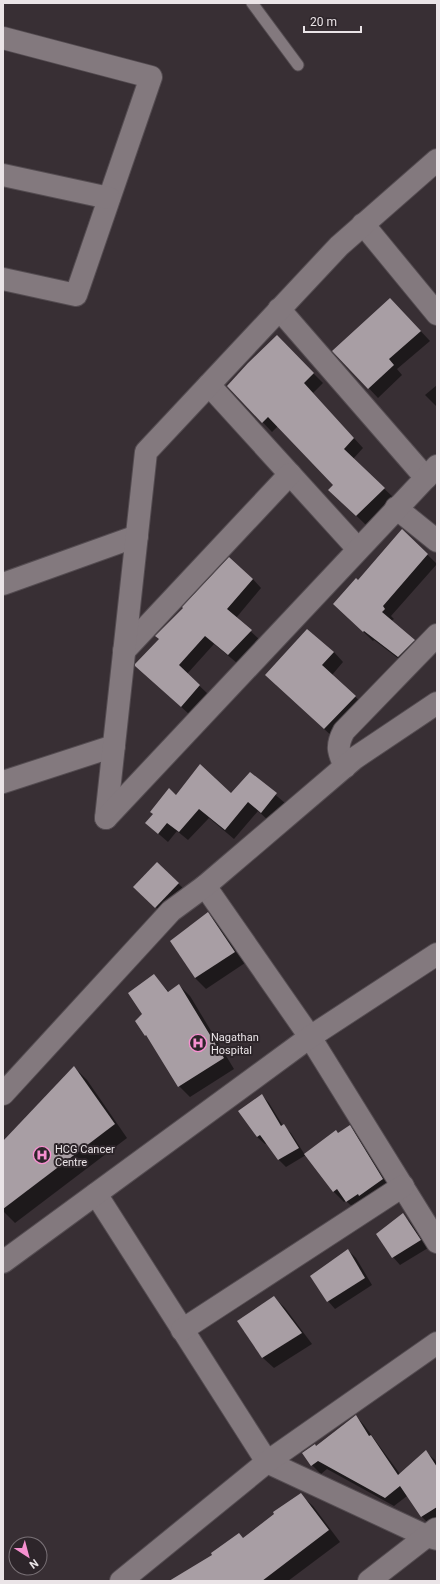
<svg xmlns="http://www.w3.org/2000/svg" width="440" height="1584" font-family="Roboto,sans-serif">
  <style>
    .shadow { fill: #0007 }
    .building { fill: #a89ea4 }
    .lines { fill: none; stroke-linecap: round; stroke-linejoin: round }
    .service-casing { stroke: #544c51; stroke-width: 13 }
    .minor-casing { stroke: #544c51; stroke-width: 24 }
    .service { stroke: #83797e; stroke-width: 11 }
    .minor { stroke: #83797e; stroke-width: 22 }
    .labels { text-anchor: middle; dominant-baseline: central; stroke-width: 4; stroke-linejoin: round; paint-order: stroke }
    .poi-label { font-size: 11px; fill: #eae4e7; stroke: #2d252a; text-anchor: start }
  </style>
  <rect width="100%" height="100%" fill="#382f34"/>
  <!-- shadow -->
  <g class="shadow">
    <polygon points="400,309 430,341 397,369 402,375 378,398 334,351"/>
    <polygon points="277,337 323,383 313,393 363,448 353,459 394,498 366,525 339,499 334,485 278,426 272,432 228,386"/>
    <polygon points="437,385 437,407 425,395"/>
    <polygon points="402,530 437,564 391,616 394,619 391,621 423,650 408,666 374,640 373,641 344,613 358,581"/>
    <polygon points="253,579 261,588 236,618 259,639 237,663 214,644 187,674 208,694 190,715 145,674 160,640 184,608"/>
    <polygon points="334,652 343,662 332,675 365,706 334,738 276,685"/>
    <polygon points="251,774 285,803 270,822 258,811 234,839 209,818 188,840 177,831 168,842 146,823 176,796 231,794"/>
    <polygon points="157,863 186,891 164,915 142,894"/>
    <polygon points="208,913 218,924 245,963 206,989 195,978"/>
    <polygon points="154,976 169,992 179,985 190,996 234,1069 190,1097 179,1086 146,1035 143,1014"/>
    <polygon points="74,1067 87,1080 127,1138 15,1223 3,1211 3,1142"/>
    <polygon points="262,1095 269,1103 283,1126 291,1133 305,1155 350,1126 361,1137 393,1190 358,1212 346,1201 344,1202 333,1191 306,1155 286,1167 279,1160 267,1143 265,1144 257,1137"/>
    <polygon points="403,1215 410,1222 428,1248 400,1265 393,1257"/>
    <polygon points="348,1250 356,1258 372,1285 335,1309 328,1301"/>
    <polygon points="274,1297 285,1308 312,1344 274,1368 263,1358 238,1322"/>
    <polygon points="356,1416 364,1425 400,1474 426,1452 435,1460 437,1464 437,1521 430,1525 422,1517 407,1496 394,1506 327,1469 321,1474 312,1465 317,1447"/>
    <polygon points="301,1495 313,1506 340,1542 288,1581 172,1581 214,1555 239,1534 244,1539"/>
  </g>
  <!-- building -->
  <g class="building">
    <polygon points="390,298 421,331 389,359 394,365 368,389 332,351"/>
    <polygon points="277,335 314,373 304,383 354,438 344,449 385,488 356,516 328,490 333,485 268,417 262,423 227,386 248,363"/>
    <polygon points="402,529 428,554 383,606 385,609 382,612 415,640 398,657 364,631 363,632 333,604 356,578 358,580"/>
    <polygon points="229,557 253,579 227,609 252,630 228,655 205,636 179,665 200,685 181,707 135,666 135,664 159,639 155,636 183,608 182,607"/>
    <polygon points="307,629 334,652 322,665 356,696 324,729 265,675"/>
    <polygon points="200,764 231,793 250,772 277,793 261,813 248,802 225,830 199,809 179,832 167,823 158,834 145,823 153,814 150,812 169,788 176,795"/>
    <polygon points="157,862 179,883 155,908 133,887"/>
    <polygon points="208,912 235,952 195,978 170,941"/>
    <polygon points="154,974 168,992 179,984 224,1058 178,1087 146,1035 145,1036 135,1021 142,1014 128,993"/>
    <polygon points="74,1066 115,1124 3,1209 3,1141"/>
    <polygon points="262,1094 281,1126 284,1124 299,1148 278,1160 260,1135 257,1137 238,1111"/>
    <polygon points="350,1125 383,1179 359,1196 358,1194 346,1202 337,1189 333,1192 304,1154 336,1130 338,1133"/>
    <polygon points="403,1213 421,1240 392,1258 376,1234"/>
    <polygon points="348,1249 365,1278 327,1302 310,1276"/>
    <polygon points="274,1296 302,1333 262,1358 237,1321"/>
    <polygon points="356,1415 369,1436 371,1435 398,1475 426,1450 437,1467 437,1507 421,1517 400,1486 385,1498 318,1461 311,1466 302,1453 315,1444 316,1446"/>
    <polygon points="301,1493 329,1530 262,1581 169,1581 212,1555 211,1553 239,1533 243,1538 274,1514 273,1512"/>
  </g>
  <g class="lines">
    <defs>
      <polyline id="service" points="252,3 298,65"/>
      <g id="minor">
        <polyline points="3,38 151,77 76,295 3,279"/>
        <polyline points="3,175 109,198"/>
        <polyline points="363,224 437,314"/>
        <polyline points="279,309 426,478"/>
        <polyline points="209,385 358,549"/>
        <polyline points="396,508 437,541"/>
        <polyline points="3,584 137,536"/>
        <polyline points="124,651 290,474"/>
        <path d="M345 767C338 751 336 746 344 731L437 635"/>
        <polyline points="3,782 114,746"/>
        <polyline points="106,818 146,452 339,246 437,160"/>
        <polyline points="106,818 437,466"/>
        <polyline points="205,886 310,1037 437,1242"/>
        <polyline points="3,1094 171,911 205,886 355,758 437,703"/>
        <polyline points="96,1194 267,1462 426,1536 437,1539"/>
        <polyline points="3,1262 310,1037 437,954"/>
        <polyline points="182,1330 403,1186"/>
        <polyline points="121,1581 267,1462 437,1343"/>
        <polyline points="369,1581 436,1529"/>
      </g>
    </defs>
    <!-- service casing -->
    <use href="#service" class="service-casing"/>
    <!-- minor casing -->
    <use href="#minor" class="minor-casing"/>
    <!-- service -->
    <use href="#service" class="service"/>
    <!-- minor -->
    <use href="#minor" class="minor"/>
  </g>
  <!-- icons -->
  <defs>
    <symbol id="hospital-ring" viewBox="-11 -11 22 22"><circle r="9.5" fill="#2d252a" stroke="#f690d0" stroke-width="1.5"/><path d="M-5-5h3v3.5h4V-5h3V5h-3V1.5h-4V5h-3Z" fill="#f690d0"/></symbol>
  </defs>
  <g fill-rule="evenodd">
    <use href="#hospital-ring" x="188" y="1033" width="20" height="20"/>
    <use href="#hospital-ring" x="32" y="1145" width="20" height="20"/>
  </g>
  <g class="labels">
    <!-- poi labels -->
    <g class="poi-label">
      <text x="211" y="1037">Nagathan<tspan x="211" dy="13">Hospital</tspan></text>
      <text x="55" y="1149">HCG Cancer<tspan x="55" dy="13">Centre</tspan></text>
    </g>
  </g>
  <!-- border -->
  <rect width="440" height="1584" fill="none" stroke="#eae4e7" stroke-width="8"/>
  <!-- north arrow -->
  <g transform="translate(28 1556) rotate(144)"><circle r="19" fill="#2d252a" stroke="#797176"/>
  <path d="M0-3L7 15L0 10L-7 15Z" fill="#f690d0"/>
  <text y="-6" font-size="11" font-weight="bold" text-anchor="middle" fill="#eae4e7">N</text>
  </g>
  <!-- scale -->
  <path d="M304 26v6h57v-6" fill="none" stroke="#eae4e7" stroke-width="2"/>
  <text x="310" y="26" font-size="12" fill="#eae4e7" stroke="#2d252a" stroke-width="3" paint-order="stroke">20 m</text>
</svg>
